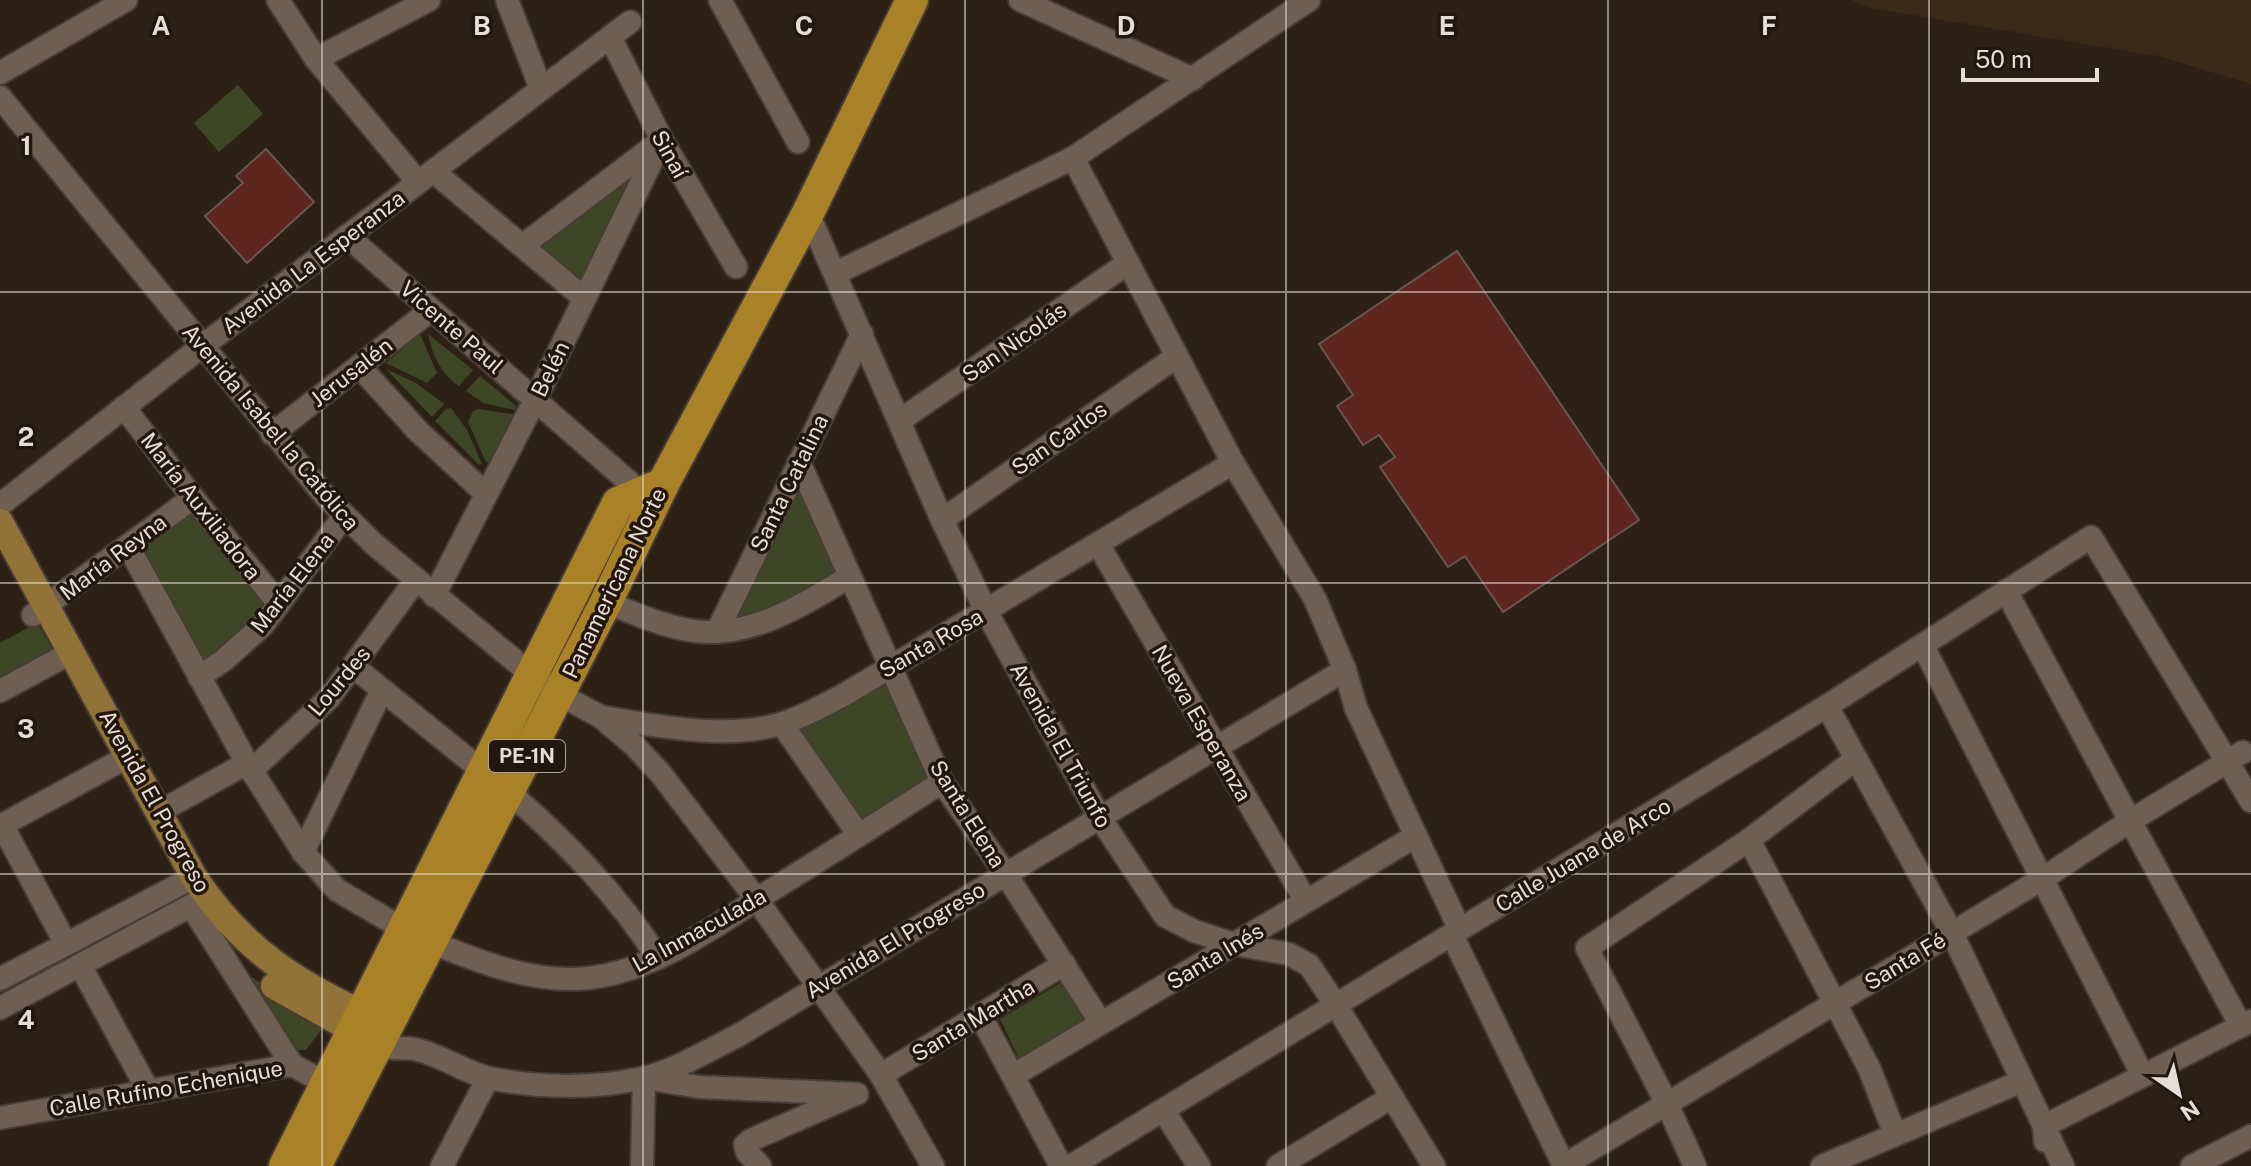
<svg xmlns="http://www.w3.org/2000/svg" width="2251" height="1166" font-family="'Public Sans',sans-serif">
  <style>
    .built { fill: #3b2919 }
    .green { fill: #3d4725 }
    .building { fill: #5e251e; stroke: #6a5652; stroke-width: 2 }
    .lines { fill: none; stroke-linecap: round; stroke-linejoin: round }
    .minor-casing { stroke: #473d36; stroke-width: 26 }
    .major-casing { stroke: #473d36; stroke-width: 30 }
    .highway-casing { stroke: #473d36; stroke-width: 36 }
    .minor { stroke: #6e5f52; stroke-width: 22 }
    .major { stroke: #917338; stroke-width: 26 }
    .highway { stroke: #a98126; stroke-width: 32 }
    .grid { fill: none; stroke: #e6ddd6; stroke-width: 2; stroke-opacity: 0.55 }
    .labels { text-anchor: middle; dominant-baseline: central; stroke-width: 7; stroke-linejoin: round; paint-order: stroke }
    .shield { fill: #23170d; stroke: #aca29a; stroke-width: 2 }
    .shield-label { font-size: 20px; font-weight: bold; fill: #e6ddd6 }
    .street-label { font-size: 22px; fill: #e6ddd6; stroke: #23170d }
    .grid-label { font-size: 26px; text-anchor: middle; font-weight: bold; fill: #e6ddd6; stroke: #23170d; stroke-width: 7; stroke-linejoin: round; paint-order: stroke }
  </style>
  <rect width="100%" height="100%" fill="#2d2116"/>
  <!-- built -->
  <polygon class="built" points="1851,0 2251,0 2251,84 2158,56 1871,8"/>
  <!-- green -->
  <g class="green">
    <polygon points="238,85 263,114 219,152 194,123"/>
    <polygon points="644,164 582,281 533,245"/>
    <polygon points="420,334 437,373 427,383 386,363"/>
    <path d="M428 334 473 370 459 386C441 374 432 355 428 334Z"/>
    <polygon points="386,369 416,383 444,404 432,417"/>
    <polygon points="480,376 516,406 515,410 483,403 466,391"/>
    <polygon points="451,408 467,430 482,464 479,465 435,421 446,409"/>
    <polygon points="479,409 517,415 490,463 486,462 468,422 473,411"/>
    <polygon points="798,478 839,572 780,607 733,618"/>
    <polygon points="192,505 272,603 200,667 136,546"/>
    <polygon points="37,623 56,655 0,685 0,643"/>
    <polygon points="890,677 938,777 860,827 790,728"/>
    <polygon points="247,974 319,1022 321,1030 306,1050 298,1050"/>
    <polygon points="1067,979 1094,1020 1021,1063 1000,1019"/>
  </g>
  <!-- building -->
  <g class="building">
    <polygon points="266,149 314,202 247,263 205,216 243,183 236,176"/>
    <polygon points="1457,251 1639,520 1503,612 1465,556 1448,567 1380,467 1395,457 1379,435 1363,445 1337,406 1353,395 1319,344"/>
  </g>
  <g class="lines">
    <defs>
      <g id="minor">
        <polyline points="278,0 316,59 418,182"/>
        <polyline points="507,0 541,89"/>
        <polyline points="720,0 798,142"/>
        <polyline points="1020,0 1193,79"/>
        <polyline points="610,37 662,140 736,267"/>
        <polyline points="316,59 429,0"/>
        <polyline points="0,73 126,0"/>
        <polyline points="0,97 325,496 375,545 532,675 559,694 601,717 633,744 661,774 757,900 881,1075 933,1166"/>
        <polyline points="1073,158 1233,463 1315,599 1345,670 1356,708 1460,930"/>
        <polyline points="433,171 584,298"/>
        <polyline points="808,213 942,520 986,611 1100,818 1165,916 1194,931 1234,944 1289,954 1309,965 1336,1005 1434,1166"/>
        <polyline points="347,236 629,482"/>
        <polyline points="522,246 658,143"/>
        <polyline points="836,273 1073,158 1309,0"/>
        <polyline points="359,366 418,431 485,493"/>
        <polyline points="124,407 193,498 279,604"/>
        <polyline points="899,421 1128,263"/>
        <polyline points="272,434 431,310"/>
        <polyline points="799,462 942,782 1005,873 1101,1023"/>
        <polyline points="0,505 201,347 630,22"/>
        <polyline points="942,520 1176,357"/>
        <polyline points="1098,544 1306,901"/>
        <polyline points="128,546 247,763 303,852 337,890 405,930"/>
        <polyline points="2006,591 2241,1026"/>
        <polyline points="434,596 535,400 662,140"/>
        <path d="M606 602C633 613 660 625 688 630 746 641 801 606 849 577"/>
        <polyline points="33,615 193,498"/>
        <polyline points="717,632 862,334"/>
        <polyline points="1923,646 2143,1076"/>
        <polyline points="354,667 484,772"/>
        <polyline points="199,677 224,660 263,625 344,516"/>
        <polyline points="0,691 72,652"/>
        <polyline points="1827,706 1952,933 2063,1166"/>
        <path d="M602 717C659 726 724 740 780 724 802 718 822 706 842 696L1233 463"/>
        <polyline points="782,724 859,835"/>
        <polyline points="251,771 329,698 416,580"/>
        <path d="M509 792C565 841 617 894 658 958"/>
        <polyline points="159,812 247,763"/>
        <polyline points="2,825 66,944"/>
        <polyline points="0,826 129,756"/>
        <polyline points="1749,840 1869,1068 1895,1134"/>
        <polyline points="303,852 382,690"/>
        <polyline points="192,907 292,1065"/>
        <polyline points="1452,935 1564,1166"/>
        <path d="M431 942C479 962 535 984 589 978 657 970 717 925 773 889 830 854 886 818 942 782"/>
        <polyline points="81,967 149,1092"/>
        <polyline points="0,979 194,877"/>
        <polyline points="0,1008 207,897"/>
        <polyline points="980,1015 1061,1166"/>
        <path d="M379 1044C397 1052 399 1046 414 1049 440 1054 463 1072 489 1078 537 1088 596 1089 643 1078 676 1070 709 1050 739 1035L1345 670"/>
        <polyline points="881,1075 1064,964"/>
        <polyline points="1014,1075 1416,836"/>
        <polyline points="1163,1110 1199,1166"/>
        <polyline points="0,1118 292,1065 328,1084"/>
        <polyline points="2045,1141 2044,1126 2251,1021"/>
        <polyline points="442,1166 488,1078"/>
        <polyline points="642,1166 644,1078 699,1087 857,1094"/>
        <polyline points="760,1166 747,1152 745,1145 751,1140 851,1096"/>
        <polyline points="1071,1166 1827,706 2091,537 2251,801"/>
        <polyline points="1278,1166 1392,1097"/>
        <polyline points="1563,1166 2042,879 2130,821 2243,752"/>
        <polyline points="1695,1166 1667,1104 1587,948 1749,840 1856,759"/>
        <polyline points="1822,1166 2022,1081"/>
        <polyline points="2192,1166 2251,1136"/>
      </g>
      <g id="major">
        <path d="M0 522 194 877C245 953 296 982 377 1021"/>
        <polyline points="274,986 369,1039"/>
      </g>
      <g id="highway">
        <polyline points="285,1166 618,503 663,484"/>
        <polyline points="315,1166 606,602 663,484 808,213 912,0"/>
      </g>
    </defs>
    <!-- minor casing -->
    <use href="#minor" class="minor-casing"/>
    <!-- major casing -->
    <use href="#major" class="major-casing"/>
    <!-- highway casing -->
    <use href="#highway" class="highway-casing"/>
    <!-- minor -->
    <use href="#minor" class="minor"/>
    <!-- major -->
    <use href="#major" class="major"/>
    <!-- highway -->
    <use href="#highway" class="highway"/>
  </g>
  <!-- grid -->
  <path class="grid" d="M322 0V1166M643 0V1166M965 0V1166M1286 0V1166M1608 0V1166M1929 0V1166M0 292H2251M0 583H2251M0 874H2251"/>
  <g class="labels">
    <!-- shield labels -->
    <rect class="shield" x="489" y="740" width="76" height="32" rx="6"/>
    <g class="shield-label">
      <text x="527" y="756">PE-1N</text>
    </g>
    <!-- street labels -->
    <g class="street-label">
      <text transform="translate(670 154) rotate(61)">Sinaí</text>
      <text transform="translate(313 262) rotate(-37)">Avenida La Esperanza</text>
      <text transform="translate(452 327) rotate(41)">Vicente Paul</text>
      <text transform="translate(1014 342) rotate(-35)">San Nicolás</text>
      <text transform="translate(550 369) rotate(-64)">Belén</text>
      <text transform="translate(351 372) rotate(-38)">Jerusalén</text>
      <text transform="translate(271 427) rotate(50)">Avenida Isabel la Católica</text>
      <text transform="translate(1059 438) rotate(-35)">San Carlos</text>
      <text transform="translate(789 483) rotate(-64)">Santa Catalina</text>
      <text transform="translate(201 506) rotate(52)">María Auxiliadora</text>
      <text transform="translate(113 557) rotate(-37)">María Reyna</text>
      <text transform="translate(292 583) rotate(-52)">María Elena</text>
      <text transform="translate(614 583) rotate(-64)">Panamericana Norte</text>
      <text transform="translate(931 643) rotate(-30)">Santa Rosa</text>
      <text transform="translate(339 681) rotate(-50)">Lourdes</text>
      <text transform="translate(1202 723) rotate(60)">Nueva Esperanza</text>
      <text transform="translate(1061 745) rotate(61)">Avenida El Triunfo</text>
      <text transform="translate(155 801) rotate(61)">Avenida El Progreso</text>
      <text transform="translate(968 814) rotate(58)">Santa Elena</text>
      <text transform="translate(1583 855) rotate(-31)">Calle Juana de Arco</text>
      <text transform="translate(699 930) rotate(-29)">La Inmaculada</text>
      <text transform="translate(895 940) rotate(-31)">Avenida El Progreso</text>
      <text transform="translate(1215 956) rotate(-31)">Santa Inés</text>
      <text transform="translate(1905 961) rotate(-31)">Santa Fé</text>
      <text transform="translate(973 1020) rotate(-31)">Santa Martha</text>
      <text transform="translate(166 1088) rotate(-10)">Calle Rufino Echenique</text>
    </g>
  </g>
  <g class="grid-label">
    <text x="161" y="35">A</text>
    <text x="482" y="35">B</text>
    <text x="804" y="35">C</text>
    <text x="1126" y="35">D</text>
    <text x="1447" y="35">E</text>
    <text x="1769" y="35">F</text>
    <text x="26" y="155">1</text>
    <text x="26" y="446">2</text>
    <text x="26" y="738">3</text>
    <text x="26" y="1029">4</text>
  </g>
  <!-- north arrow -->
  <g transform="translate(2179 1094) rotate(146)" stroke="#23170d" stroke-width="6" paint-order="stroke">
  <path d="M0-6L14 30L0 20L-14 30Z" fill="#e6ddd6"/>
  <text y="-12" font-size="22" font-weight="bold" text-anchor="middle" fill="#e6ddd6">N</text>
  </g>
  <!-- scale -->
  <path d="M1963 68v12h134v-12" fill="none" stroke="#e6ddd6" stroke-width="4"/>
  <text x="1975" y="68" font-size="24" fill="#e6ddd6" stroke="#23170d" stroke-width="6" paint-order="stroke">50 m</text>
</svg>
